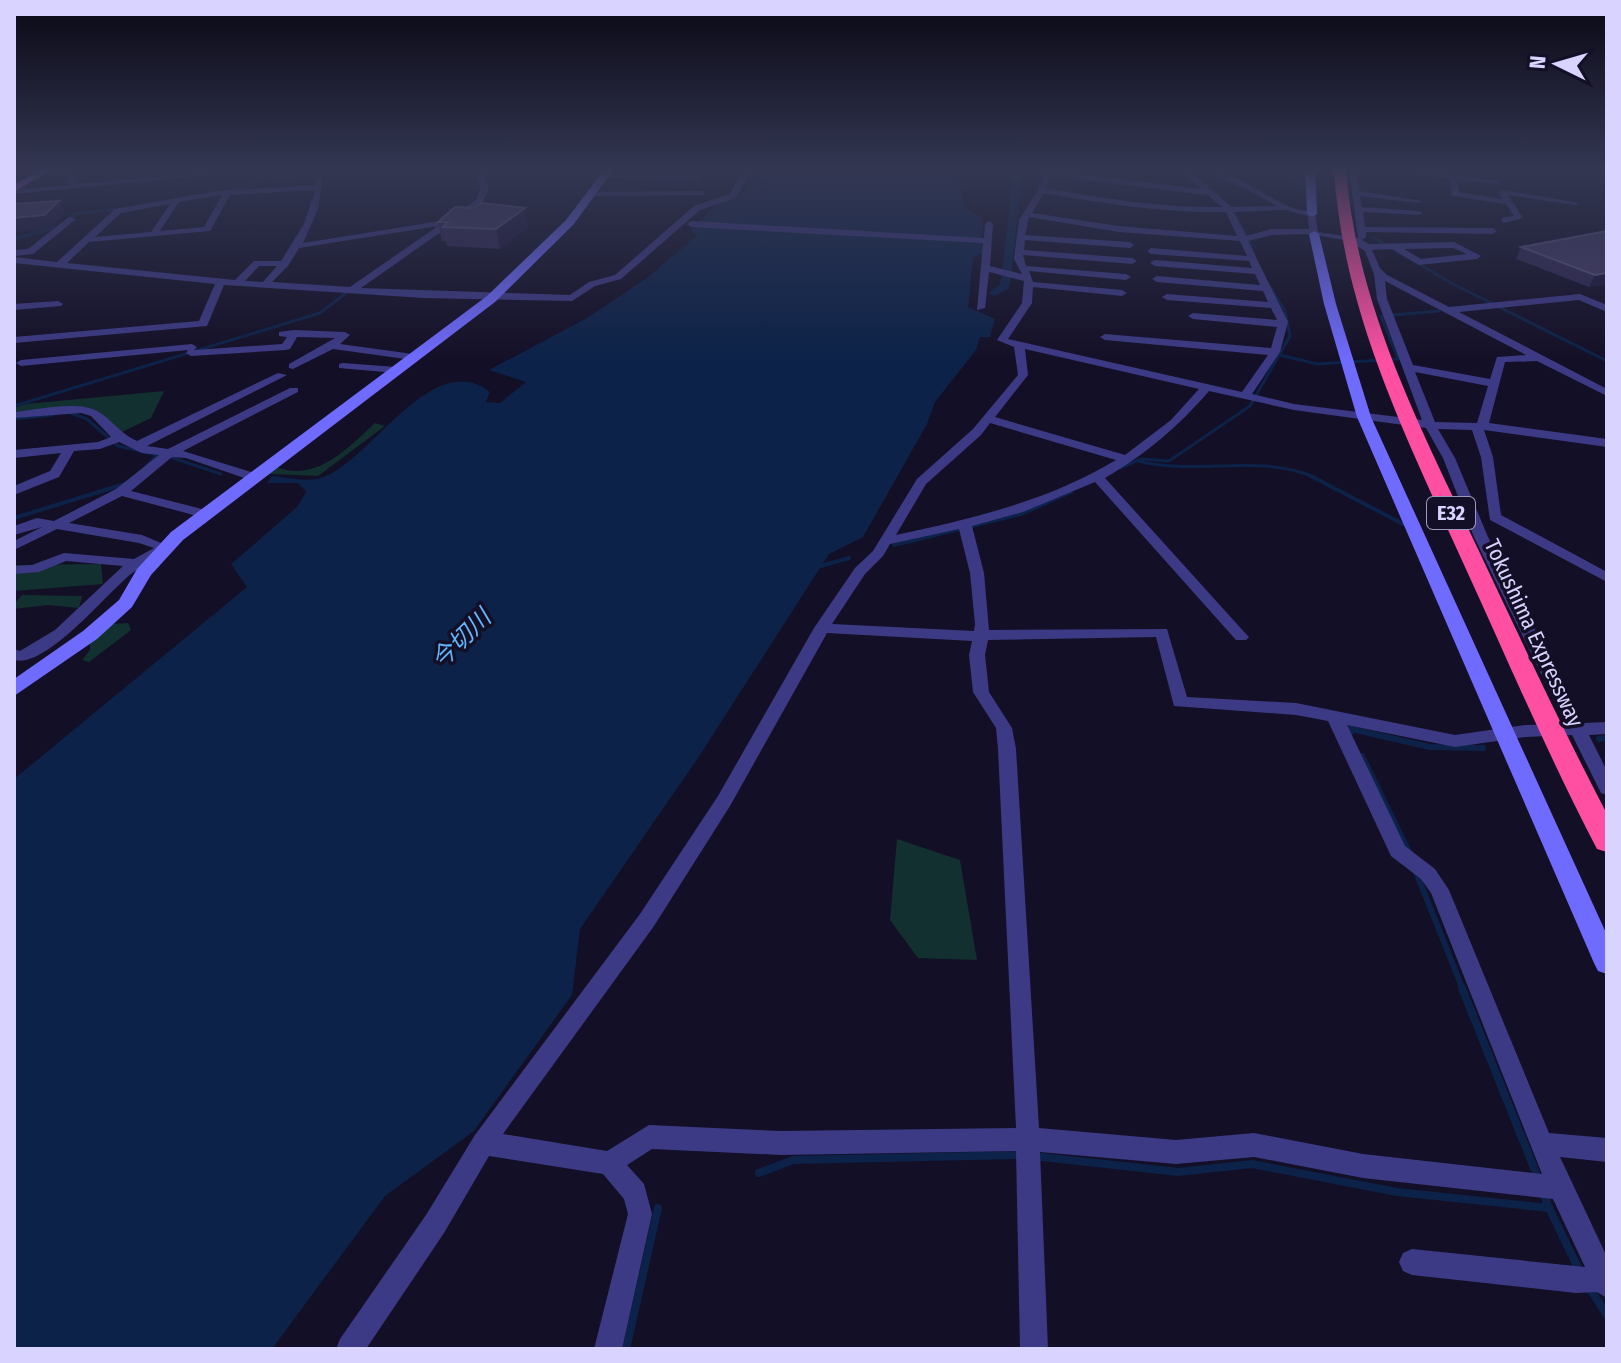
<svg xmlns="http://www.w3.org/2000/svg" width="1621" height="1363" font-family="'Fira Sans Condensed','Noto Sans JP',sans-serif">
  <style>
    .green { fill: #12302f }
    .water { fill: #0c2248 }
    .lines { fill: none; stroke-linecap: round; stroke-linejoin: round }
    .stream-far3 { stroke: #0c2248; stroke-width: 3 }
    .stream-far2 { stroke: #0c2248; stroke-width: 4 }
    .stream-far1 { stroke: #0c2248; stroke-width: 6 }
    .stream { stroke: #0c2248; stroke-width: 8 }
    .canal { fill: #0c2248; fill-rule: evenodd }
    .street { fill: #3d3a85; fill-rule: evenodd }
    .secondary { fill: #6f6bff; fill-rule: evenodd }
    .primary { fill: #c25bff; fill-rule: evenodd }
    .highway { fill: #ff4fa3; fill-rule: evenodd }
    .wall { fill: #312854 }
    .shaded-wall { fill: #1d163a }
    .building { fill: #433a66; stroke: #5a527e; stroke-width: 2 }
    .labels { text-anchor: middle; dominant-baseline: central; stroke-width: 7; stroke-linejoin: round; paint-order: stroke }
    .shield { fill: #130f26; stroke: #9e99be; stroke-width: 2 }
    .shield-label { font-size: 20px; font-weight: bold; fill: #d9d4ff }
    .street-label { font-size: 22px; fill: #d9d4ff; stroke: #130f26 }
    .water-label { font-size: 24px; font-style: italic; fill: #62b6ff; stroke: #130f26 }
  </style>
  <rect width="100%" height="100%" fill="#130f26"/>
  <!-- green -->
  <g class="green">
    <polygon points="164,391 151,418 122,432 86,407 14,412 14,408 26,404"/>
    <path d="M375 423 385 426 318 476 269 474 276 467C316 483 348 448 375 423Z"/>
    <polygon points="101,564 103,584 14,591 14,565"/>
    <polygon points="22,595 82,596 79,608 48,605 14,609 14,604"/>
    <polygon points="128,623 131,630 89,662 82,660 90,650 90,641 111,624"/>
    <polygon points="897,839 960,860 977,960 918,958 890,920"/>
  </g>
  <!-- water -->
  <path class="water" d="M762 170H946L948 175 958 176 964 207 982 218V253L973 258 968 307 995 319 990 337H980L976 350 935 402 927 424 863 537 829 554 698 758 580 929 572 995 474 1131 385 1196 272 1349H14V779L247 587 231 564 297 507 306 492 298 483H267L272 476C289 477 309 484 326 476 374 456 433 348 490 392L486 402 500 403 526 382 489 370 587 318 647 278 698 235 691 231 714 206 739 197Z"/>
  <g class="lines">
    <!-- stream-far3 -->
    <g class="stream-far3">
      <polyline points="1282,170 1303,187"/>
      <path d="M1188 171C1221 193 1244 220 1255 258"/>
      <polyline points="233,190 251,187 263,170"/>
      <polyline points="1016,210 1019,211"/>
      <polyline points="66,222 75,214 121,209"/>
      <polyline points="1374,238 1453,284 1607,361"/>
      <polyline points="14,239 58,227"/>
      <polyline points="1280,355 1317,364 1398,359 1381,316 1439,311"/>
      <polyline points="14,406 320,313 346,293"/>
      <polyline points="71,413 87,419 118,446 157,455 147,465"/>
      <polyline points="14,419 53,415"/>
      <polyline points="170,457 221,474"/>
      <path d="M1138 461C1197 476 1257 453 1314 477"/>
      <polyline points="1120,468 1141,459 1169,461 1250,406 1290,336 1285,311 1271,288"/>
    </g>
    <!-- stream-far2 -->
    <g class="stream-far2">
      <polyline points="1309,475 1403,524"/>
      <polyline points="14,518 128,483"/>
      <polyline points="894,545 1021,514 1071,492"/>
      <polyline points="817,567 849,558"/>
    </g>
    <!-- stream-far1 -->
    <g class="stream-far1">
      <polyline points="1350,733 1347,728 1430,747 1483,748"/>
      <polyline points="1599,739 1607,738"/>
      <polyline points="1362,756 1410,854"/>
      <polyline points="1416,872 1463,990"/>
    </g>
    <!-- stream -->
    <g class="stream">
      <polyline points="1462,988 1538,1178"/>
      <polyline points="1033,1156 1178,1172 1252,1164 1397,1192 1549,1208 1544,1195"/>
      <polyline points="759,1173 793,1160 1020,1155"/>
      <polyline points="1549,1208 1580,1272"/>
      <polyline points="1589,1287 1607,1315"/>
      <polyline points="626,1349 658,1208"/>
    </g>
    <!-- canal -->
    <polygon class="canal" points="1014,170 1022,170 1011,280 1008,289 994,296 989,293 999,285 1001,280"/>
    <!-- street -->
    <g class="street">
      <path d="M478 170H486L488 191 482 203 361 288 570 295 589 282 615 275 694 206 730 194 743 170H751L736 198 700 210 621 279 595 286 572 301 424 298 224 285 207 326 14 343V337L199 321 215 284 14 263V257L57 262 115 209 217 191 315 185 317 177H323L318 209 303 243 447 220 476 200 480 191ZM315 190 304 224 281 261H254L235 280 67 263 89 242 210 231 230 195ZM222 195 204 227 160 231 179 202ZM170 204 151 232 95 237 121 213ZM438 226 350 287 272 282 288 266 299 248ZM259 266H277L263 282 245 281Z"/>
      <path d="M1044 170 1201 189 1180 170H1188L1231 207 1277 206 1250 191 1204 170C1235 170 1262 195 1290 207 1298 210 1307 211 1315 212L1318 232 1358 238 1349 170H1357L1360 191 1422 201 1418 203 1360 196 1362 207 1419 211 1423 213 1419 215 1363 212 1365 227 1493 228 1497 231 1493 234 1366 232V237L1362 240 1369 244 1454 242 1481 256 1477 259 1419 265 1392 249 1372 250 1380 268 1387 275 1449 307 1580 294 1607 305V312L1579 300 1459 312 1607 389V396L1537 361 1505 362 1489 423 1607 439V447L1484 430 1493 457 1501 515 1607 572V582L1490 520 1481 457 1472 430 1438 429 1455 458 1488 537 1583 723 1607 722V734L1589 735 1607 771V795L1601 793 1572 735 1525 737 1455 747 1347 725 1405 846 1435 869 1449 890 1549 1133 1607 1138V1162L1560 1157 1607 1257V1298L1597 1292 1576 1293 1412 1275 1403 1271 1399 1262 1403 1253 1412 1249 1585 1267 1553 1199 1363 1178 1254 1157 1176 1164 1040 1152 1048 1349H1020L1016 1151 781 1155 652 1149 627 1165 644 1184 652 1214 622 1349H594L628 1214 624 1199 603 1174 489 1156 444 1233 366 1349H336L340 1339 426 1215 475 1135 640 914 718 796 814 628 855 568 873 551 917 479 973 429 1018 375 1014 347 997 340 1022 303 1024 281 989 272 985 308 977 310 983 243 691 227 687 224 691 221 984 238 985 224 989 221 993 224 990 266 1022 274 1014 259 1019 220 1038 190ZM1050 176 1208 195 1222 207C1162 208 1105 199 1046 188ZM1044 193C1105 204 1164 213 1226 212L1237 236 1119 226 1032 213ZM1285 210 1308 216 1309 229H1271L1246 236 1234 212ZM1029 217 1119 232 1240 241 1247 256 1151 248 1147 251 1151 254 1249 261 1252 268 1155 260 1150 263 1155 266 1255 274 1260 285 1157 276 1152 279 1157 282 1263 291 1268 302 1167 294 1162 297 1167 300 1271 308 1277 320 1193 313 1188 316 1193 319 1277 327 1271 348 1105 334 1100 337 1105 340 1268 355 1242 392 1008 339 1032 303 1033 287 1122 296 1127 293 1122 290 1033 282 1029 271 1126 280 1131 277 1126 274 1026 266 1023 255 1132 264 1137 261 1132 258 1024 250 1025 240 1130 248 1134 245 1130 242 1025 235ZM1310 234 1349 241 1365 251 1374 274 1377 299 1422 420 1294 404 1252 394 1280 352 1288 322 1248 241 1272 235ZM1453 248 1467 254 1421 259 1404 249ZM1385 281 1526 355 1497 357 1490 379 1413 365 1387 299ZM1025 349 1199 389 1171 420 1125 455 995 417 1028 375ZM1415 372 1488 386 1477 423 1435 422ZM1209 391 1294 410 1426 428 1443 458 1474 537 1566 724 1525 725 1455 735 1296 703 1187 697 1167 629 989 630 984 573 972 526 1023 512 1095 482 1236 640H1246L1249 637 1246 634 1105 478C1146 454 1178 427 1209 391ZM990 423 1116 460C1050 500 972 519 896 535L926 484 981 435ZM959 529 970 573 975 624 974 631 832 624 865 574 883 556 890 544ZM827 633 972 641 969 655 973 692 996 728 998 749 1016 1128 781 1131 649 1125 607 1151 503 1134 654 926 730 806ZM1156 637 1174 706 1296 715 1328 721 1391 856 1421 879 1431 893 1542 1174 1363 1154 1254 1133 1176 1140 1039 1128 1016 749 1012 728 989 692 985 655 988 640Z"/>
      <polygon points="1389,170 1453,174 1503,182 1499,184 1457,180 1459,192 1502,199 1499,192 1503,190 1579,203 1575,205 1508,195 1523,218 1505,223 1502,222 1502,218 1514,216 1506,204 1452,196 1449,179"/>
      <polygon points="42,171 72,171 79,179 74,184 215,172 219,174 14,194 14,190 69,185 67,183 71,179 67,175 39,175"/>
      <polygon points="606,174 698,176 702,178 698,180 603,178"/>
      <polygon points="702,191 705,195 594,196 590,194 594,192"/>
      <polygon points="69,217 76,219 33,254 14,256 14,250 28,249"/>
      <polygon points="58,301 63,304 61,306 14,310 14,304"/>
      <polygon points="294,330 345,332 350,335 340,344 413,354 418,357 413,360 333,349 293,369 289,368 289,364 335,338 297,337 290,349 286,350 191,356 186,353 188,350 21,366 16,363 21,360 192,344 197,347 194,350 282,344 287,337 279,336 279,332"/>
      <polygon points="343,363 396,367 401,370 396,373 339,368 339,364"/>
      <path d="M278 373 287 375 147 446 168 449 290 388H298V392L183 451 258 474V480H250L186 458 172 457 131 491 210 511V517L205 518 122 496 69 523 142 535 173 548C161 559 144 564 131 574 107 593 46 669 14 660V649L20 651 55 630 123 566 66 561 39 572 14 574V566L32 565 64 553 134 559 154 548 139 543 57 529 14 550V541L42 527 14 535V526L37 518 54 521 116 489 159 455 142 453 119 442 100 449 74 451 59 477 14 495V486L50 471 61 453 14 458V450L98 442 111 437 91 416 81 413 14 418V412C36 410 77 400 97 411 112 419 120 434 137 441Z"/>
    </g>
    <!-- secondary -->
    <g class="secondary">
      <polygon points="604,170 613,170 574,224 495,302 183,540 151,575 132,607 97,639 14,696 14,679 83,631 119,600 137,569 171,532 487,296 566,220"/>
      <polygon points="1305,170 1315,170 1317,214 1312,217 1307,214"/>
      <polygon points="1314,231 1319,234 1336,304 1371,417 1607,935 1607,974 1598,971 1594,963 1357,417 1324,304 1309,234"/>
    </g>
    <!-- primary -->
    <polygon class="primary" points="40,170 51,170 14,192 14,185"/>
    <!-- highway -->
    <path class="highway" d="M1334 170H1346C1357 306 1419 425 1477 547 1519 636 1561 726 1607 814V852L1597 849C1549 757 1508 661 1465 567 1407 439 1343 313 1334 170Z"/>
  </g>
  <!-- wall -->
  <g class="wall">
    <polygon points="438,222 528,227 500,249 447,246 446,241 442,241"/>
    <polygon points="1607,231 1607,284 1589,287 1516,259 1521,247"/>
  </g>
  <!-- shaded-wall -->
  <g class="shaded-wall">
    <polygon points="279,170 314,170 314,176 267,181 265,172"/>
    <polygon points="59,201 65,213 50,228 14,232 14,218"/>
    <polygon points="525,208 528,227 500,249 496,229"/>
    <polygon points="1607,273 1607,284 1589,287 1595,275"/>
  </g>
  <!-- building -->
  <g class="building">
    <polygon points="59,201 44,215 14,218 14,204"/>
    <polygon points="481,203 525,208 496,229 443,227 448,222 438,222 455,207 474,208"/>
    <polygon points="1607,231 1607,273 1595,275 1521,247"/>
  </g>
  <!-- sky -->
  <linearGradient id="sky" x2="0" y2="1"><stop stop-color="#0a0815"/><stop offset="0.47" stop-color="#333752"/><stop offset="1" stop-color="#333752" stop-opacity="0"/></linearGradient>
  <rect width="1621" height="361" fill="url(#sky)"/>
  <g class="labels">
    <!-- shield labels -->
    <rect class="shield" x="1427" y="497" width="48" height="32" rx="6"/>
    <g class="shield-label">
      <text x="1451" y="513">E32</text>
    </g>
    <!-- street labels -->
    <g class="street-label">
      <text transform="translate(1534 633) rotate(65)">Tokushima Expressway</text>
    </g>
    <!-- water labels -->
    <g class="water-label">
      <text transform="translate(461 639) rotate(-45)">今切川</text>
    </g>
  </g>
  <!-- border -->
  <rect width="1621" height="1363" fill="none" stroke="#d9d4ff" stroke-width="32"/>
  <!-- north arrow -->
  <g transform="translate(1557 64) rotate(275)" stroke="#130f26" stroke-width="6" paint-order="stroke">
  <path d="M0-6L14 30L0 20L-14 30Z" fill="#d9d4ff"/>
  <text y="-12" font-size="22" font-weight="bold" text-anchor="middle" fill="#d9d4ff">N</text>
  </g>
</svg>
